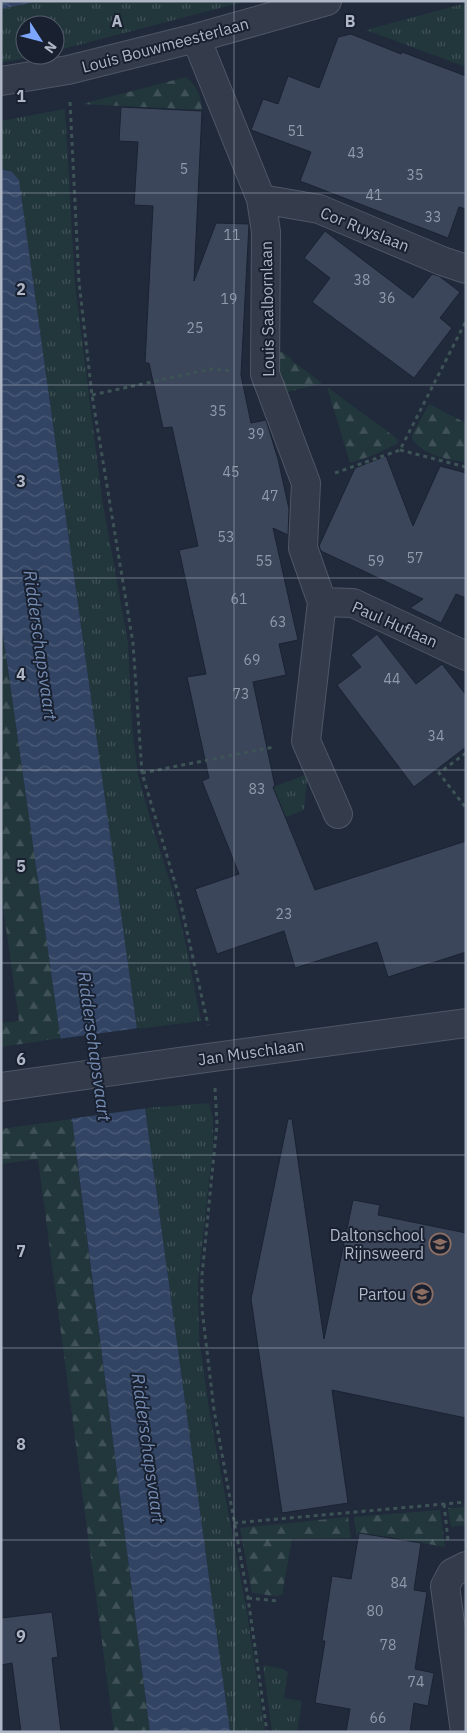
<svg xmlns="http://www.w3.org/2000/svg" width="467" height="1733" font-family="'IBM Plex Sans',sans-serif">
<defs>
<pattern id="grass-tufts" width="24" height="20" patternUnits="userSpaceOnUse" patternTransform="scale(1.25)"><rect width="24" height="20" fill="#22373c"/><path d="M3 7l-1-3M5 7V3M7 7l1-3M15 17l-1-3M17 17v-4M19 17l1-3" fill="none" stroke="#405257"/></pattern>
<pattern id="forest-firs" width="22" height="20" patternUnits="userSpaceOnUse" patternTransform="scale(1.25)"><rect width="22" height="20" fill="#22373c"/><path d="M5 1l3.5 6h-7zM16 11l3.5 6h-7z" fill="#405257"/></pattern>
<pattern id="water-waves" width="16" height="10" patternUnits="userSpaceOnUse" patternTransform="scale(1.25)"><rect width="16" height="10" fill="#324464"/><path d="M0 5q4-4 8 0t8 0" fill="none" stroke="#4d5d79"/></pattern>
</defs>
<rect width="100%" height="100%" fill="#202a3b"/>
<path fill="url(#grass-tufts)" d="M40,1H247L55,51V25H25V55H39L1,63V9Z
M466,3V67L366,30Z
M65,109L75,284L102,499L128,643L132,728L138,775L149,815L174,895L186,945L201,1021L137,1029L19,180L4,169H1V121Z
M305,775L307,777L304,810L286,817L273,787Z
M209,1103L213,1119V1146L198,1281L199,1339L210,1415L246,1607L265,1732H230L145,1108Z
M263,1665L283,1669L288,1672L284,1698L302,1701L297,1732H272Z"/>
<path fill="url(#forest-firs)" d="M186,77C197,86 201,96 202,110L82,104Z
M277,351L282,352L292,359L291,360L322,383L284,393L274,354Z
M327,387L395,437L398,441L397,444L371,456L350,463Z
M429,404L466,423V462C447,460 424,455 412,439V435Z
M1,620L61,1038L1,1047V1023L19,1021L1,892Z
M72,1119L82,1201L150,1732H114L38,1159L1,1164V1129Z
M466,1507V1525L451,1527L448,1508Z
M440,1510L445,1547L389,1537L357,1538L354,1517Z
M348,1517L351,1538L292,1539L282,1595L276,1596L252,1593L240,1528Z"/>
<path fill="url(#water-waves)" d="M1,1H39L1,9Z
M1,169L12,172L19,180L137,1029L145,1108L230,1732H150L72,1119L1,620Z"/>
<path fill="#202a3b" d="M139,1028L148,1108L69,1119L58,1039Z"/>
<path fill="#3c465b" stroke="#1b2332" d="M351,34L401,54L402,52L466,76V209L459,207L448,238L300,181L311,152L251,130L263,99L278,104L288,76L319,88L338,37Z
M121,107L202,111L194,281L216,223L249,224L241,375L251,423L266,420L278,459L289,509L288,535L273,528L298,640L279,644L286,675L253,682L275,786L273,787L315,890L466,841V952L388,977L377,942L295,968L284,931L217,954L195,889L239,874L202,781L209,778L187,677L206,674L179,550L198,546L172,427L163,428L149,363H145L153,206L134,205L138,142L119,141Z
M325,231L413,298L432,274L439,276L460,292L440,318L452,328L414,378L312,302L330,278L304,258Z
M386,456L413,526L440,466L466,473V598L456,594L441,623L410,608L423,599L321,551L319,546L355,468Z
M377,634L416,684L442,664L466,695V747L414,787L337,685L361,667L351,655Z
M288,1119H292L324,1339L353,1200L380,1205L378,1215L466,1233V1418L332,1390L348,1503L282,1513L251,1299Z
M359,1533L421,1543L414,1590L427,1592L415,1669L434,1673L428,1706L414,1703L410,1732H346L350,1709L315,1703L325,1641H322L332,1576L351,1579Z
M52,1612L58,1657L52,1658L61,1732H21L12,1663L1,1665V1618Z"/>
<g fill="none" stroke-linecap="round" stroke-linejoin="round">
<g stroke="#4f5766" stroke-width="30">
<path id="minor" d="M196,38L261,199L266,232L265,374L306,483L303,548L322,602L306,741L338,814
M1,81L68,70L196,38L327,1
M261,199L319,209L442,261L466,269
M322,602L353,603L466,656
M1,1087L214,1057L466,1023
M465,1732L445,1586L452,1573L466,1566"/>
</g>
<path stroke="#3d5356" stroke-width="3" stroke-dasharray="4 4" stroke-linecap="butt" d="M70,102L79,282L92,395L133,643L142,773L179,896L208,1025
M92,395L211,369L233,371
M400,450L466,467
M335,473L400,450L466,321
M466,753L439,773L466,808
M142,773L274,747
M215,1088L217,1124L202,1275V1309L214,1410L248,1598L267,1732
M444,1504L448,1540
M234,1523L466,1502
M248,1598L278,1601"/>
<use href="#minor" stroke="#343c4b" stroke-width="28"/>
</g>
<path fill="none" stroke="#afb7c7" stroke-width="1" stroke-opacity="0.55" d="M234,1V1732M1,193H466M1,385H466M1,578H466M1,770H466M1,963H466M1,1155H466M1,1348H466M1,1540H466"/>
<defs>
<g id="school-ring" transform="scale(1.125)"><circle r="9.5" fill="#192130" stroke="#8d6e63" stroke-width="1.5"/><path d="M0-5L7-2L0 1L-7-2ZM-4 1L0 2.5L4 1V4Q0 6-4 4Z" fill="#8d6e63"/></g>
</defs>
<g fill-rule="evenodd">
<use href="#school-ring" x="440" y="1244"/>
<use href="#school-ring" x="422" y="1294"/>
</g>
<g text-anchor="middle" stroke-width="4" stroke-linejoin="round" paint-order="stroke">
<g font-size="14" fill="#929bac">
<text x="296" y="136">51</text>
<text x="356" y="158">43</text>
<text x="184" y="174">5</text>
<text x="415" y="180">35</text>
<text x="374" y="200">41</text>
<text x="433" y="222">33</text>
<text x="232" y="240">11</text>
<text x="362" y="285">38</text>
<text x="387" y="303">36</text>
<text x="229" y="304">19</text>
<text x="195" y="333">25</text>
<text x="218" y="416">35</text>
<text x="256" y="439">39</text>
<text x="231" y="477">45</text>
<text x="270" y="501">47</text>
<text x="226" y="542">53</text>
<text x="415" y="563">57</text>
<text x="264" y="566">55</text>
<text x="376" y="566">59</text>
<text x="239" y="604">61</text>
<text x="278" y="627">63</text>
<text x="252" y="665">69</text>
<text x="392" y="684">44</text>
<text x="241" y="699">73</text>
<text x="436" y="741">34</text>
<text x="257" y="794">83</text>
<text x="284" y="919">23</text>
<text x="399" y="1588">84</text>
<text x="375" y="1616">80</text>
<text x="388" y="1650">78</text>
<text x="416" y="1687">74</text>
<text x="378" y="1723">66</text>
</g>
<g font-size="16" fill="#afb7c7" stroke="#192130">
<text transform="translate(165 45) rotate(-15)" y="6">Louis Bouwmeesterlaan</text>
<text transform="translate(365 229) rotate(22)" y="6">Cor Ruyslaan</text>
<text transform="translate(267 309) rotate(-91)" y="6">Louis Saalbornlaan</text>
<text transform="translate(395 624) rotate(24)" y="6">Paul Huflaan</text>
<text transform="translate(251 1052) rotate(-8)" y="6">Jan Muschlaan</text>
</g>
<g font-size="16" fill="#afb7c7" stroke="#192130" text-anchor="end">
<text x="424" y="1241">Daltonschool<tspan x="424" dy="18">Rijnsweerd</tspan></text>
<text x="406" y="1300">Partou</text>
</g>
<g font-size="18" font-style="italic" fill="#748bb2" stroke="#192130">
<text transform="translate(40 645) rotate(82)" y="6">Ridderschapsvaart</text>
<text transform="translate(94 1046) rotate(82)" y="6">Ridderschapsvaart</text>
<text transform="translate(148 1448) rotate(82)" y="6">Ridderschapsvaart</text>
</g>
</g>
<g font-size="16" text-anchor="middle" font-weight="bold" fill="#afb7c7" stroke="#192130" stroke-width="4" stroke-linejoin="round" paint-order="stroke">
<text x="117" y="27">A</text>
<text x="350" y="27">B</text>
<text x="21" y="102">1</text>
<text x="21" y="295">2</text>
<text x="21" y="487">3</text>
<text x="21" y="680">4</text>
<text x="21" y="872">5</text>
<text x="21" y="1065">6</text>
<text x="21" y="1257">7</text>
<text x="21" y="1450">8</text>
<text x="21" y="1642">9</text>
</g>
<rect width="467" height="1733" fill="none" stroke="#afb7c7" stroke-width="5"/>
<g transform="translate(40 40) rotate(126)"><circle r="24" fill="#192130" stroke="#555d6c"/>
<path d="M0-4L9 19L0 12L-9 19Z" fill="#7da6fe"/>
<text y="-8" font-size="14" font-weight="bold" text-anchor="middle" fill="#afb7c7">N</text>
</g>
</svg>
